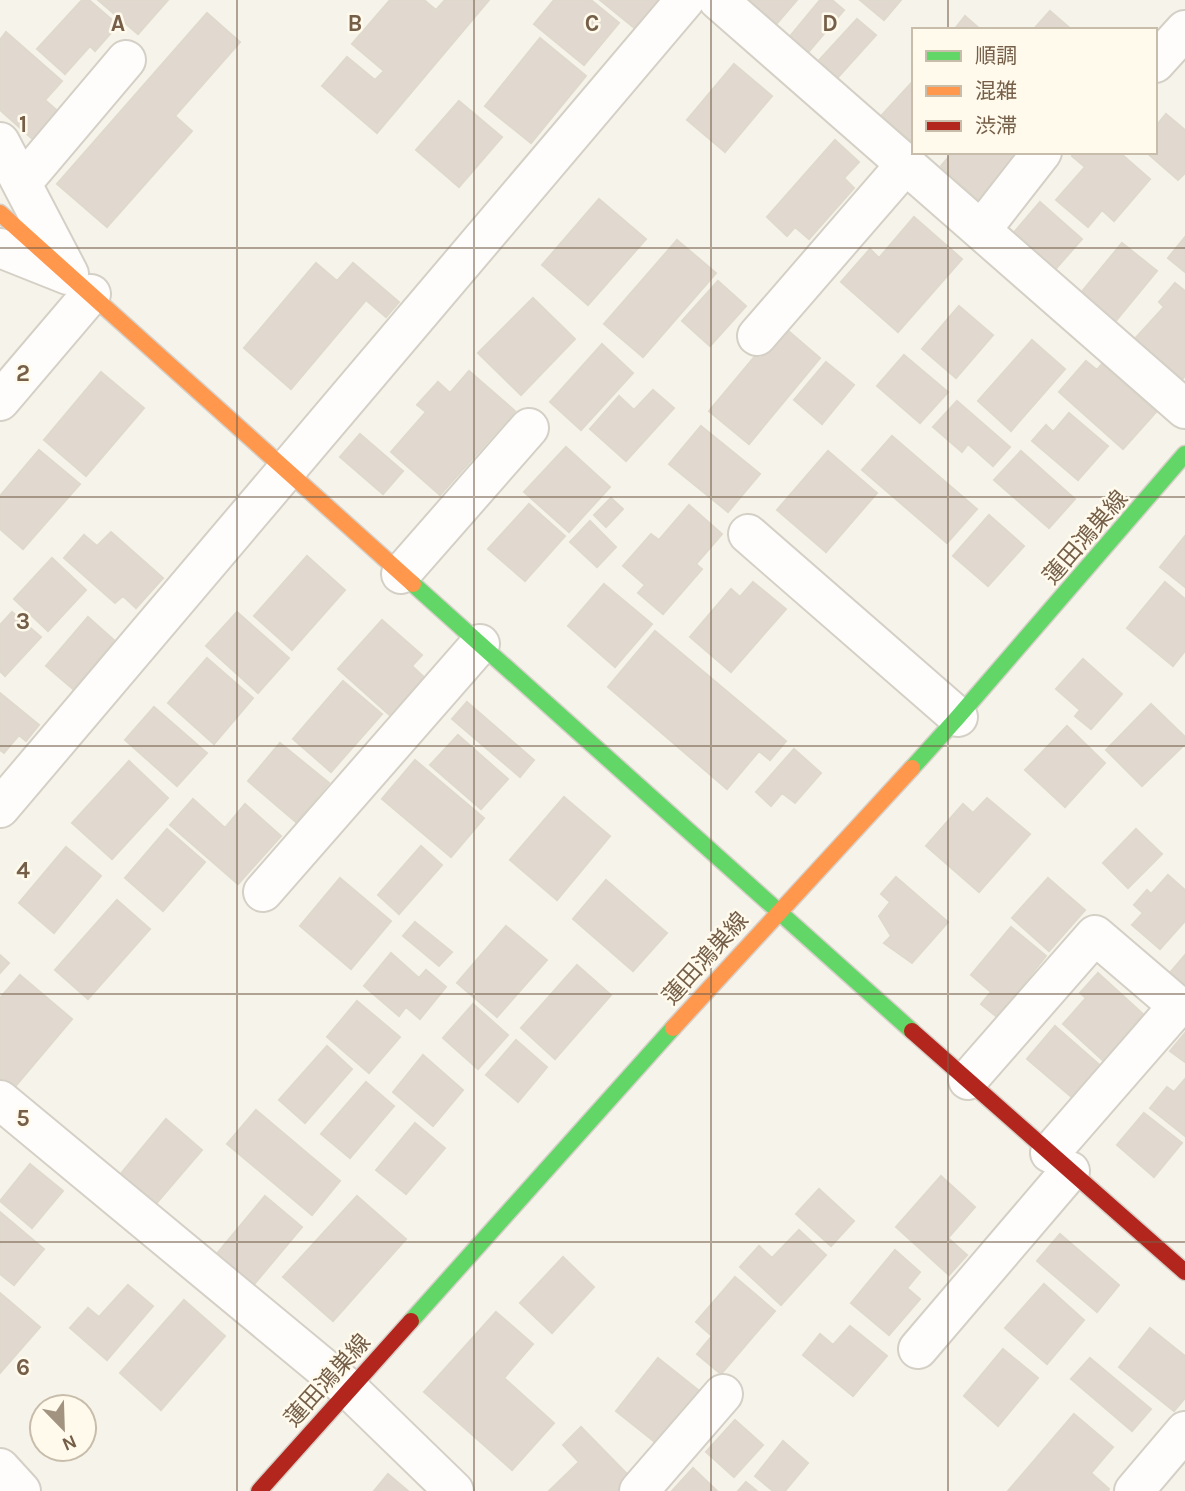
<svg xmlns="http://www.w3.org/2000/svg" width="1185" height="1491" font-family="Karla,'Noto Sans JP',sans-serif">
<rect width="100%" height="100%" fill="#f6f3ea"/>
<path fill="#e1d9cf" stroke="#dfd8cc" stroke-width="2" d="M82,0H89L118,25L95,51L90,46L65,74L37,49Z
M98,0H168L138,34Z
M390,0H424L436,10L445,0H489L377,133L322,86L347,57L375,80L384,71L352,44Z
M554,0H591L619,23L584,65L534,24Z
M600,0H662L637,30Z
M739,0H797L772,29Z
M820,0H832L844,10L805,56L787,40Z
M860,0H901L884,20Z
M1050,11L1072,30H1033Z
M207,13L240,42L175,116L192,131L107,227L57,184Z
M965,16L981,30H954Z
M857,19L876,35L831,85L812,68Z
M6,32L62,81L45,100L61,114L36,142L0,110V40Z
M540,38L586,76L531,143L485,106Z
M734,64L772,96L725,152L687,120Z
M914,80V144L882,115Z
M459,101L502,137L459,187L416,150Z
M1166,114L1185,130V173L1178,180L1146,152H1155V127Z
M835,140L859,162L844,178L854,188L809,239L795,227L787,236L767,217Z
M953,152H1008L1014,158L978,200L941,166Z
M1075,152H1119L1150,179L1114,221L1102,210L1088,227L1056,200L1085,167L1072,156Z
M599,199L646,239L588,305L542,265Z
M1040,202L1082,239L1052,273L1010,237Z
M914,217L962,259L898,332L841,282L870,249L879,258Z
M1185,237V272L1168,258Z
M677,240L716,273L643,357L604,324Z
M1122,243L1157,271L1114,323L1079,295Z
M316,263L337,281L353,263L399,302L386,317L366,300L291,389L244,348Z
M718,281L746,306L710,346L682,321Z
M1175,283L1185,291V376L1179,383L1132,342L1164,307L1159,302Z
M533,298L575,339L521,395L478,353Z
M959,306L993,335L956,378L922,349Z
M786,329L820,358L749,444L709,411L756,355L760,359Z
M1032,340L1065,369L1011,431L978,401Z
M602,344L633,373L581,430L550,402Z
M904,355L948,392L920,423L877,386Z
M1086,361L1097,370L1102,364L1156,412L1123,449L1059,392Z
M826,362L854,385L822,424L794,400Z
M469,371L515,411L440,495L391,452L426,412L417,405L438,382L450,393Z
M101,372L144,408L86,476L44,440Z
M653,390L674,408L626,461L590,429L619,396L634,410Z
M957,401L1010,447L993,466L968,444L962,452L933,427Z
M1069,413L1108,446L1078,480L1032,441L1046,425L1053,432Z
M701,426L760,474L728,512L669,464Z
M360,434L403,471L383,494L340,457Z
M892,436L977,509L947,543L862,470Z
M566,447L610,487L569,532L524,492Z
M39,450L80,484L23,549L0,529V496Z
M828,451L877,493L826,552L777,510Z
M1021,451L1075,499L1049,528L994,480Z
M611,498L623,509L606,527L594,515Z
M529,504L565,536L525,581L488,549Z
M689,505L722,534L696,564L702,569L663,614L638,593L645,585L623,566L651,534L659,540Z
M989,515L1024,546L988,586L953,556Z
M590,521L616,547L597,567L570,542Z
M111,532L163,578L136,608L123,596L115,603L64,558L84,535L97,546Z
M1185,536V587L1160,567Z
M307,556L345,590L292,650L254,616Z
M52,558L86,590L48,631L14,599Z
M753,582L786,609L731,672L690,637L731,589L740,597Z
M1165,582L1185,599V651L1173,666L1127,628Z
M604,584L652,624L615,667L568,626Z
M12,612L41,637L5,676L0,671V625Z
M237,612L289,658L258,693L206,646Z
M88,617L115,641L73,689L46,666Z
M382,620L422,655L412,666L427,680L393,718L338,669Z
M655,631L786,741L770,760L759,751L727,789L608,687Z
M207,658L253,698L214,744L168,703Z
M1083,659L1122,694L1091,729L1075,716L1080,710L1056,689Z
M343,681L382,714L331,772L293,739Z
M0,693L39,725L26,741L19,735L4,753L0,750Z
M467,702L534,760L520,777L452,719Z
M1151,704L1185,737V744L1142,786L1106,750Z
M154,707L207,753L177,786L125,740Z
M1067,726L1105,763L1065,807L1025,770Z
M458,735L508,779L481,809L430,765Z
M280,743L329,783L296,822L248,781Z
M794,749L821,773L795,803L782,793L771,806L756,792Z
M415,760L484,818L451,857L382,799Z
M129,761L168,798L112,859L72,823Z
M564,797L610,836L557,900L510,860Z
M987,798L1030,834L979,892L926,846L963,804L973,813Z
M193,799L225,828L245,804L281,836L238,884L170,825Z
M167,829L205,862L163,911L125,878Z
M1136,829L1162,854L1128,888L1103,863Z
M421,846L442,865L399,914L378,895Z
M66,847L101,876L54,933L19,903Z
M1168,875L1185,890V921L1160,949L1132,925L1143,913L1134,905L1147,890L1151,894Z
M896,877L948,922L912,963L884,943L891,936L879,916L890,902L881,894Z
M340,878L391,921L351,969L300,926Z
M1048,878L1085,910L1049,951L1012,918Z
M606,880L667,933L633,971L573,919Z
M117,900L150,929L88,999L55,970Z
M415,922L452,952L439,966L403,936Z
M506,926L547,960L497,1017L457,983Z
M1011,927L1046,956L997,1017L981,1004L991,992L971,975Z
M391,953L419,978L426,970L446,987L420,1019L406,1007L399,1016L364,986Z
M0,955L9,963L0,973Z
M1185,955V988L1169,974Z
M577,965L611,995L555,1059L521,1028Z
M1098,973L1143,1014L1123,1036L1129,1041L1107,1064L1063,1024L1086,998L1080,993Z
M20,975L72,1019L13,1089L0,1078V998Z
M357,1001L400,1037L369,1073L327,1037Z
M473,1004L508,1035L478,1069L443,1038Z
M1055,1026L1102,1067L1074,1099L1027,1059Z
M1185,1033V1062L1170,1051Z
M516,1040L547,1067L518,1102L486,1075Z
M327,1046L352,1069L305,1123L279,1100Z
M423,1055L463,1090L433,1126L393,1092Z
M1185,1079V1136L1150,1108L1167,1087L1174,1092Z
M366,1082L394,1106L350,1158L321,1134Z
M256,1110L340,1181L312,1215L227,1144Z
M1144,1113L1182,1143L1154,1177L1117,1145Z
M166,1119L202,1150L154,1206L119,1176Z
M415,1123L445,1148L406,1194L376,1170Z
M30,1164L63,1191L32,1228L0,1201Z
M941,1176L975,1207L948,1238L967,1255L949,1275L896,1227Z
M819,1189L854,1221L831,1246L796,1214Z
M265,1196L302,1227L251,1288L214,1257Z
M357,1196L406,1239L333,1321L283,1277Z
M0,1212L44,1249L14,1285L0,1274Z
M799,1230L826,1255L781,1305L740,1267L759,1246L772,1258Z
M1060,1234L1119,1285L1097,1312L1037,1261Z
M895,1250L920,1272L907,1288L920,1299L889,1335L851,1303Z
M563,1257L594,1287L552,1333L520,1303Z
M735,1277L775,1311L721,1374L697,1354L712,1336L696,1322Z
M1044,1284L1084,1320L1047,1364L1005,1328Z
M128,1285L153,1306L107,1360L70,1328L88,1308L99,1317Z
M0,1293L40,1327L0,1373Z
M184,1300L225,1336L161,1410L120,1373Z
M496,1312L533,1344L504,1378L554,1423L512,1470L424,1392Z
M850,1326L887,1356L853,1396L803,1355L820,1334L833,1345Z
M1150,1328L1185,1356V1398L1174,1411L1119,1367Z
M1003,1349L1038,1378L998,1426L964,1396Z
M658,1358L703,1394L660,1446L616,1411Z
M1090,1358L1151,1409L1132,1431L1071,1379Z
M1074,1414L1113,1447L1091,1473L1109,1489L1108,1491H1008Z
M735,1420L763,1445L734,1477L706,1452Z
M581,1427L631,1478L618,1491H549L579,1462L563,1445Z
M783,1441L808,1463L785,1491H773L755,1476Z
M693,1468L717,1491H672Z
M388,1474L408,1491H374Z
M746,1482L757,1491H738Z"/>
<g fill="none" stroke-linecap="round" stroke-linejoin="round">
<g stroke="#d5d0c6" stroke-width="42">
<path id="street" d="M718,0L1185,409
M1155,63L1185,30
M0,142L69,274
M22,183L126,60
M982,229L1042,152
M0,248L68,275
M757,336L906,164
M0,401L91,294
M748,534L958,717
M401,574L529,428
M0,808L685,0
M263,892L480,644
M968,1080L1095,935L1178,1006L1050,1153
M0,1100L350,1390L454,1491
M918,1349L1070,1171
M0,1468L21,1491
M639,1491L723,1394
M1134,1491L1185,1431"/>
</g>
<g stroke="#d6d0c8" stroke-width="19">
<path id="fast" d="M413,584L912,1031
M912,768L958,717L1185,454
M411,1321L673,1028"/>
</g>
<g stroke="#d6d0c8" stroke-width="19">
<path id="slow" d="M0,213L413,584
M673,1028L912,768"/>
</g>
<g stroke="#d6d0c8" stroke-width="19">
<path id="jam" d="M912,1031L1185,1272
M259,1491L411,1321"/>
</g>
<use href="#street" stroke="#fefdfc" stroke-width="38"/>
<use href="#fast" stroke="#63d668" stroke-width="16"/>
<use href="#slow" stroke="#ff974d" stroke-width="16"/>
<use href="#jam" stroke="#b3261e" stroke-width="16"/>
</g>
<path fill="none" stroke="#755f49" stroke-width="2" stroke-opacity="0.55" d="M237,0V1491M474,0V1491M711,0V1491M948,0V30M948,152V1491M0,248H1185M0,497H1185M0,746H1185M0,994H1185M0,1242H1185"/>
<g text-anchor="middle" stroke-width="5" stroke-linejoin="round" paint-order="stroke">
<g font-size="23" fill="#755f49" stroke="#fffaeb">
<text transform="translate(1085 537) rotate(-49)" y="8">蓮田鴻巣線</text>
<text transform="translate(705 958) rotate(-48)" y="8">蓮田鴻巣線</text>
<text transform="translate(327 1380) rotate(-48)" y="8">蓮田鴻巣線</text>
</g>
</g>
<g font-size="23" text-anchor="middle" font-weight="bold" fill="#755f49" stroke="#fffaeb" stroke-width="5" stroke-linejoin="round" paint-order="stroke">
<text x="118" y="31">A</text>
<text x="355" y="31">B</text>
<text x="592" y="31">C</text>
<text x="830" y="31">D</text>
<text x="23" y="132">1</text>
<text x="23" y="381">2</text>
<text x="23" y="629">3</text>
<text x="23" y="878">4</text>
<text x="23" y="1126">5</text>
<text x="23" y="1375">6</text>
</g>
<rect x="912" y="28" width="245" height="126" fill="#fffaeb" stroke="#c8bcaa" stroke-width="2"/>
<rect x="926" y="51" width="35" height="10" fill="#63d668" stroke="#c8bcaa" stroke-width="2"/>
<text x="975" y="63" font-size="21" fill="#755f49">順調</text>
<rect x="926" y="86" width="35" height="10" fill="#ff974d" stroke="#c8bcaa" stroke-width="2"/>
<text x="975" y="98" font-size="21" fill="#755f49">混雑</text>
<rect x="926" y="121" width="35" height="10" fill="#b3261e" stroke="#c8bcaa" stroke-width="2"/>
<text x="975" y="133" font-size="21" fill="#755f49">渋滞</text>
<g transform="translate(63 1428) rotate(157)"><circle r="33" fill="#fffaeb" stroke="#c8bcaa" stroke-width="2"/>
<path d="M0-5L12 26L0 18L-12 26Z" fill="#a29381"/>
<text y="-10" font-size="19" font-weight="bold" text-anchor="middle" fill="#755f49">N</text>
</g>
</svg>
